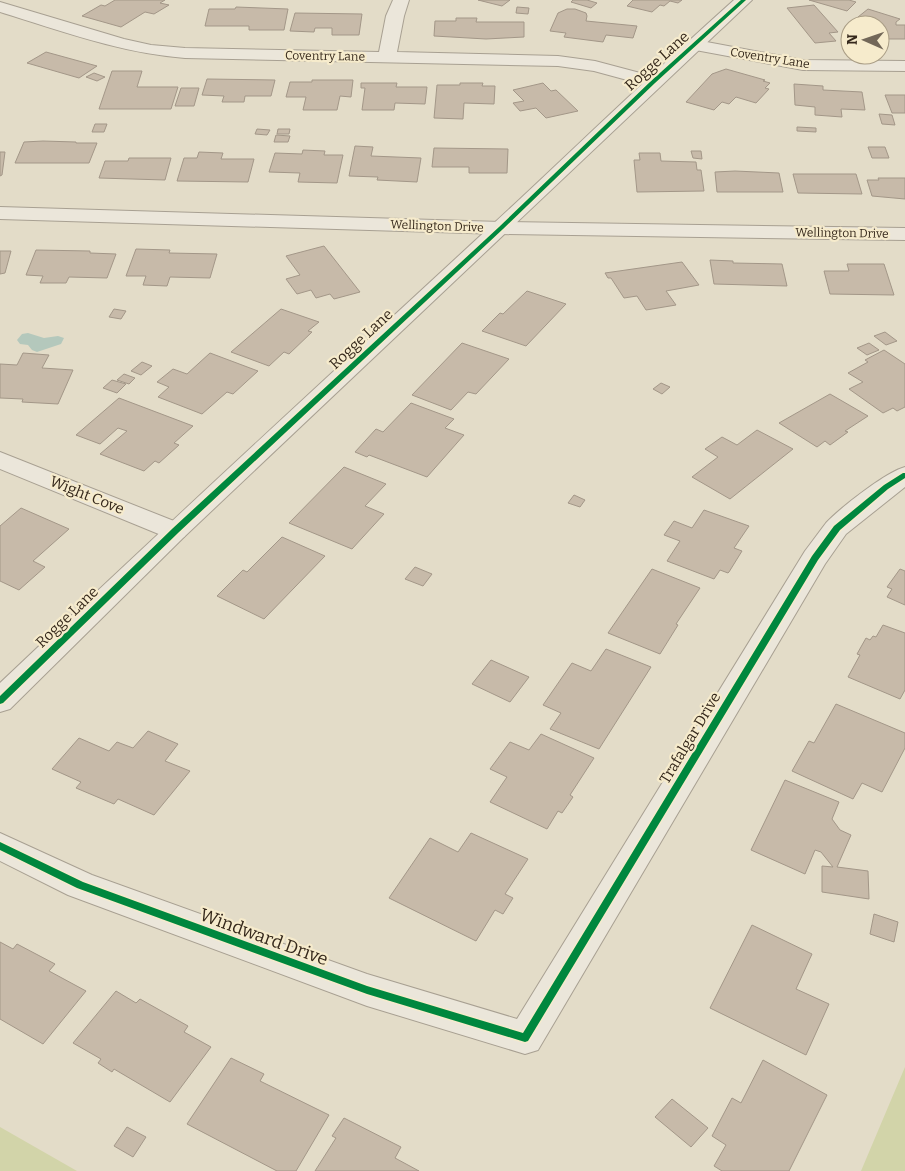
<svg xmlns="http://www.w3.org/2000/svg" width="905" height="1171" font-family="Bitter,serif">
<rect width="100%" height="100%" fill="#e3dcc8"/>
<path fill="#d2d4a9" d="M905,1067V1171H861Z
M0,1127L77,1171H0Z"/>
<path fill="#b4c8bc" d="M28,333L44,338L58,336L64,338L61,344L37,352L32,350L28,345L20,344L17,340L22,334Z"/>
<path fill="#c7baa9" stroke="#a39788" d="M115,0H165L160,3L169,5L154,14L145,12L121,27L82,16L101,5L105,6Z
M478,0H510L502,6Z
M573,0H587L597,3L591,8L571,2Z
M633,0H682L678,3L670,1L664,6L660,5L652,12L627,6Z
M809,0H849L856,2L847,11Z
M814,5L838,32L829,33L836,41L815,43L787,8Z
M236,7L288,9L284,30H249V26H205L209,9H235Z
M517,7L529,8L528,14L516,13Z
M567,9H575L586,13L587,16L586,21L637,26L633,38L606,35L603,42L564,37L566,33L550,31L558,13Z
M868,9L900,19L896,22V25H905V39H880V25H865V23H876L858,17Z
M295,13L362,14L359,35H332V28H315L314,32L290,31Z
M456,18H477L476,22H524V37L486,39L434,36L435,21H456Z
M46,52L97,66L79,78L27,63Z
M726,69L765,80L763,81L770,83L765,88L769,89L756,103L736,97L729,104L722,102L714,110L686,102L712,74Z
M112,71H142L137,87H178L171,109H99Z
M94,73L105,77L97,81L86,77Z
M207,79H208L275,80L271,96H245L244,102H222L224,96L202,95Z
M312,80H353L351,97L340,96L337,110H303L306,97H286L290,82H312Z
M361,83H397L396,87H427L425,104L395,103L394,110H362L365,88H361Z
M460,83H483L482,86H495L494,104L464,103L463,119L434,118L437,85H460Z
M543,83L551,91L556,90L578,111L546,118L536,108L520,111L513,103L524,101L513,90Z
M794,84L823,86V90L862,92L865,110L841,109L842,117L815,115V107L795,105Z
M181,88H199L194,106H175Z
M885,95H905V113H892Z
M879,114L892,115L895,125L882,124Z
M95,124H107L104,132H92Z
M797,127L816,128V132L797,131Z
M257,129L270,130L267,135L255,134Z
M278,129H290L289,134H277Z
M276,135L290,136L288,142H274Z
M43,141L76,142V143H97L89,163H15L24,142Z
M355,146L373,147L371,156L421,158L417,182L377,180L378,177L349,176Z
M868,147H885L889,158H872Z
M434,148L508,149L507,173H469V167H432Z
M303,150L325,151L324,155H343L337,183L298,182L300,173L269,172L275,153L302,154Z
M691,151H701L702,159L693,158Z
M0,152H5L2,175L0,176Z
M199,152L223,153L221,159H254L248,182L177,181L184,158H197Z
M639,153H660L661,161L696,162L697,170H701L704,191L637,192L634,160H640Z
M129,158H171L165,180L99,178L105,161H128Z
M735,171L779,173L783,192H717L715,172Z
M793,174H856L862,194L798,193Z
M878,178H905V199L872,196L867,180H879Z
M324,246L360,292L334,299L330,294L316,298L311,290L297,294L286,279L300,275L286,256Z
M136,249L170,250L169,253L217,254L210,278L170,277L167,286L143,285L146,276H126Z
M36,250L90,251V253L116,254L107,278L69,277L66,283H40L43,276L26,275Z
M0,251H11L5,273L0,274Z
M710,260L733,261V263L782,264L787,286L714,284Z
M682,262L699,285L666,291L676,305L646,310L637,296L624,298L611,278H608L605,273Z
M847,264H884L894,295L830,294L824,271H849Z
M527,291L566,304L526,346L482,331L500,313L503,314Z
M114,309L126,311L121,319L109,317Z
M281,309L319,322L308,331L312,332L289,354L284,352L269,366L231,352Z
M885,332L897,341L886,345L874,336Z
M462,343L509,359L476,394L468,392L451,410L412,395Z
M869,343L879,350L867,355L857,348Z
M884,350L905,364V407L897,411L893,408L883,413L849,389L863,382L848,373L868,362L865,360Z
M23,353L49,355L42,368L73,370L58,404L22,402L23,399L0,398V364L17,365Z
M210,353L258,371L233,394L227,392L202,414L158,397L169,387L157,382L173,369L187,374Z
M142,362L152,366L141,375L131,371Z
M124,374L135,378L129,384L117,380Z
M112,380L126,384L117,393L103,388Z
M661,383L670,387L662,394L653,389Z
M830,394L868,416L845,431L848,432L830,445L825,441L817,447L779,423Z
M119,398L193,426L174,443L179,445L159,463L155,461L144,471L100,454L127,431L118,428L100,444L76,435Z
M411,403L454,419L445,428L464,435L427,477L369,455L367,457L355,452L376,429L383,432Z
M757,430L793,449L730,499L692,477L718,457L705,449L722,437L737,445Z
M344,467L386,484L365,506L384,514L352,549L289,523Z
M574,495L585,500L580,507L568,503Z
M21,508L69,529L33,561L45,567L19,590L0,581V526Z
M704,510L749,526L734,548L742,551L729,572L728,573L720,570L714,579L667,561L680,541L664,535L674,521L692,528Z
M282,537L325,556L264,619L217,596L243,570L247,572Z
M415,567L432,574L423,586L405,579Z
M652,569L700,588L676,624L678,625L660,654L608,633Z
M900,569L905,571V605L887,597L892,589L887,587Z
M883,625L905,633V690L900,699L848,677L860,655L857,654L866,638L870,640L873,636L876,637Z
M606,649L651,667L599,749L550,729L561,713L543,705L572,663L591,671Z
M491,660L529,677L510,702L472,684Z
M836,704L905,733V748L882,792L862,783L853,799L792,771L809,741L814,743Z
M148,731L178,744L165,761L190,771L154,815L118,799L114,804L76,788L81,782L52,769L79,738L109,751L117,742L133,748Z
M541,734L594,758L570,795L573,797L562,813L558,811L547,829L490,802L507,777L490,769L510,742L529,750Z
M785,780L839,802L832,819L840,830L851,835L837,867L868,871L869,899L822,892V866L833,867L821,852L815,850L805,874L751,850Z
M471,833L528,859L505,894L513,898L503,914L495,910L476,941L389,898L430,838L458,852Z
M874,914L898,922L894,942L870,934Z
M752,925L812,954L796,989L829,1004L806,1055L710,1008Z
M0,942L13,949L17,944L55,964L49,971L86,991L43,1044L0,1019Z
M116,991L136,1003L140,999L188,1026L184,1032L211,1047L170,1102L114,1069L112,1072L98,1063L101,1059L73,1043Z
M231,1058L264,1074L260,1081L329,1115L296,1171H277L187,1124Z
M763,1060L827,1095L789,1171H722L714,1166L726,1145L712,1136L732,1098L741,1103Z
M672,1099L708,1128L691,1147L655,1117Z
M344,1118L401,1147L395,1158L419,1171H315L336,1138L332,1136Z
M127,1127L146,1137L133,1157L114,1146Z"/>
<g fill="none" stroke-linecap="round" stroke-linejoin="round">
<g stroke="#a8a092" stroke-width="2">
<path id="minor" d="M393,0H409L404,16L397,52L558,56L595,61L659,78L662,82L659,86L653,87L594,71L558,66L185,58C121,53 61,31 0,12V2L124,39L151,45L185,48L379,52L386,16Z
M696,40L803,60L905,61V71L803,70L690,49L687,45L690,41Z
M0,207L501,222L905,228V240L501,234L0,219Z
M0,452L184,525L188,531L184,537L175,540L166,537L0,469Z
M905,467V487L846,534L825,564L538,1050L525,1054L367,1006L68,895L0,861V833L92,875L367,974L517,1019L805,551C812,542 819,532 826,523C840,508 886,472 905,467Z"/>
</g>
<g stroke="#a8a092" stroke-width="2">
<path id="tertiary" d="M734,0H752L184,537L10,709L0,712V683C162,529 326,378 491,226C572,151 651,74 734,0Z"/>
</g>
<use href="#minor" fill="#ebe6da" fill-rule="evenodd"/>
<use href="#tertiary" fill="#ebe6da" fill-rule="evenodd"/>
<g stroke="#f6ebcc" stroke-width="3">
<path id="cycleway" d="M741,0H746L655,83L503,229L178,533L3,703L0,704V696L172,529L499,227L651,81Z
M903,473H905V478L888,489L840,530L818,560L528,1041L525,1042L367,994L77,888L0,850V842L83,882L367,986L523,1033L812,556L834,526L884,485Z"/>
</g>
<use href="#cycleway" fill="#00873e" fill-rule="evenodd"/>
</g>
<g text-anchor="middle" stroke-width="4.5" stroke-linejoin="round" paint-order="stroke">
<g font-size="12" fill="#35281b" stroke="#f6ebcc">
<text transform="translate(325 56) rotate(1)" y="4">Coventry Lane</text>
<text transform="translate(770 58) rotate(9)" y="4">Coventry Lane</text>
<text transform="translate(437 226) rotate(2)" y="4">Wellington Drive</text>
<text transform="translate(842 233) rotate(1)" y="4">Wellington Drive</text>
</g>
<g font-size="15" fill="#35281b" stroke="#f6ebcc">
<text transform="translate(657 61) rotate(-42)" y="5">Rogge Lane</text>
<text transform="translate(361 339) rotate(-43)" y="5">Rogge Lane</text>
<text transform="translate(87 495) rotate(22)" y="5">Wight Cove</text>
<text transform="translate(67 617) rotate(-44)" y="5">Rogge Lane</text>
<text transform="translate(690 738) rotate(-59)" y="5">Trafalgar Drive</text>
</g>
<g font-size="18" fill="#35281b" stroke="#f6ebcc">
<text transform="translate(264 937) rotate(20)" y="6">Windward Drive</text>
</g>
</g>
<g transform="translate(865 40) rotate(272)"><circle r="24" fill="#f6ebcc" stroke="#a99d85"/>
<path d="M0-4L9 19L0 12L-9 19Z" fill="#726758"/>
<text y="-8" font-size="14" font-weight="bold" text-anchor="middle" fill="#35281b">N</text>
</g>
</svg>
